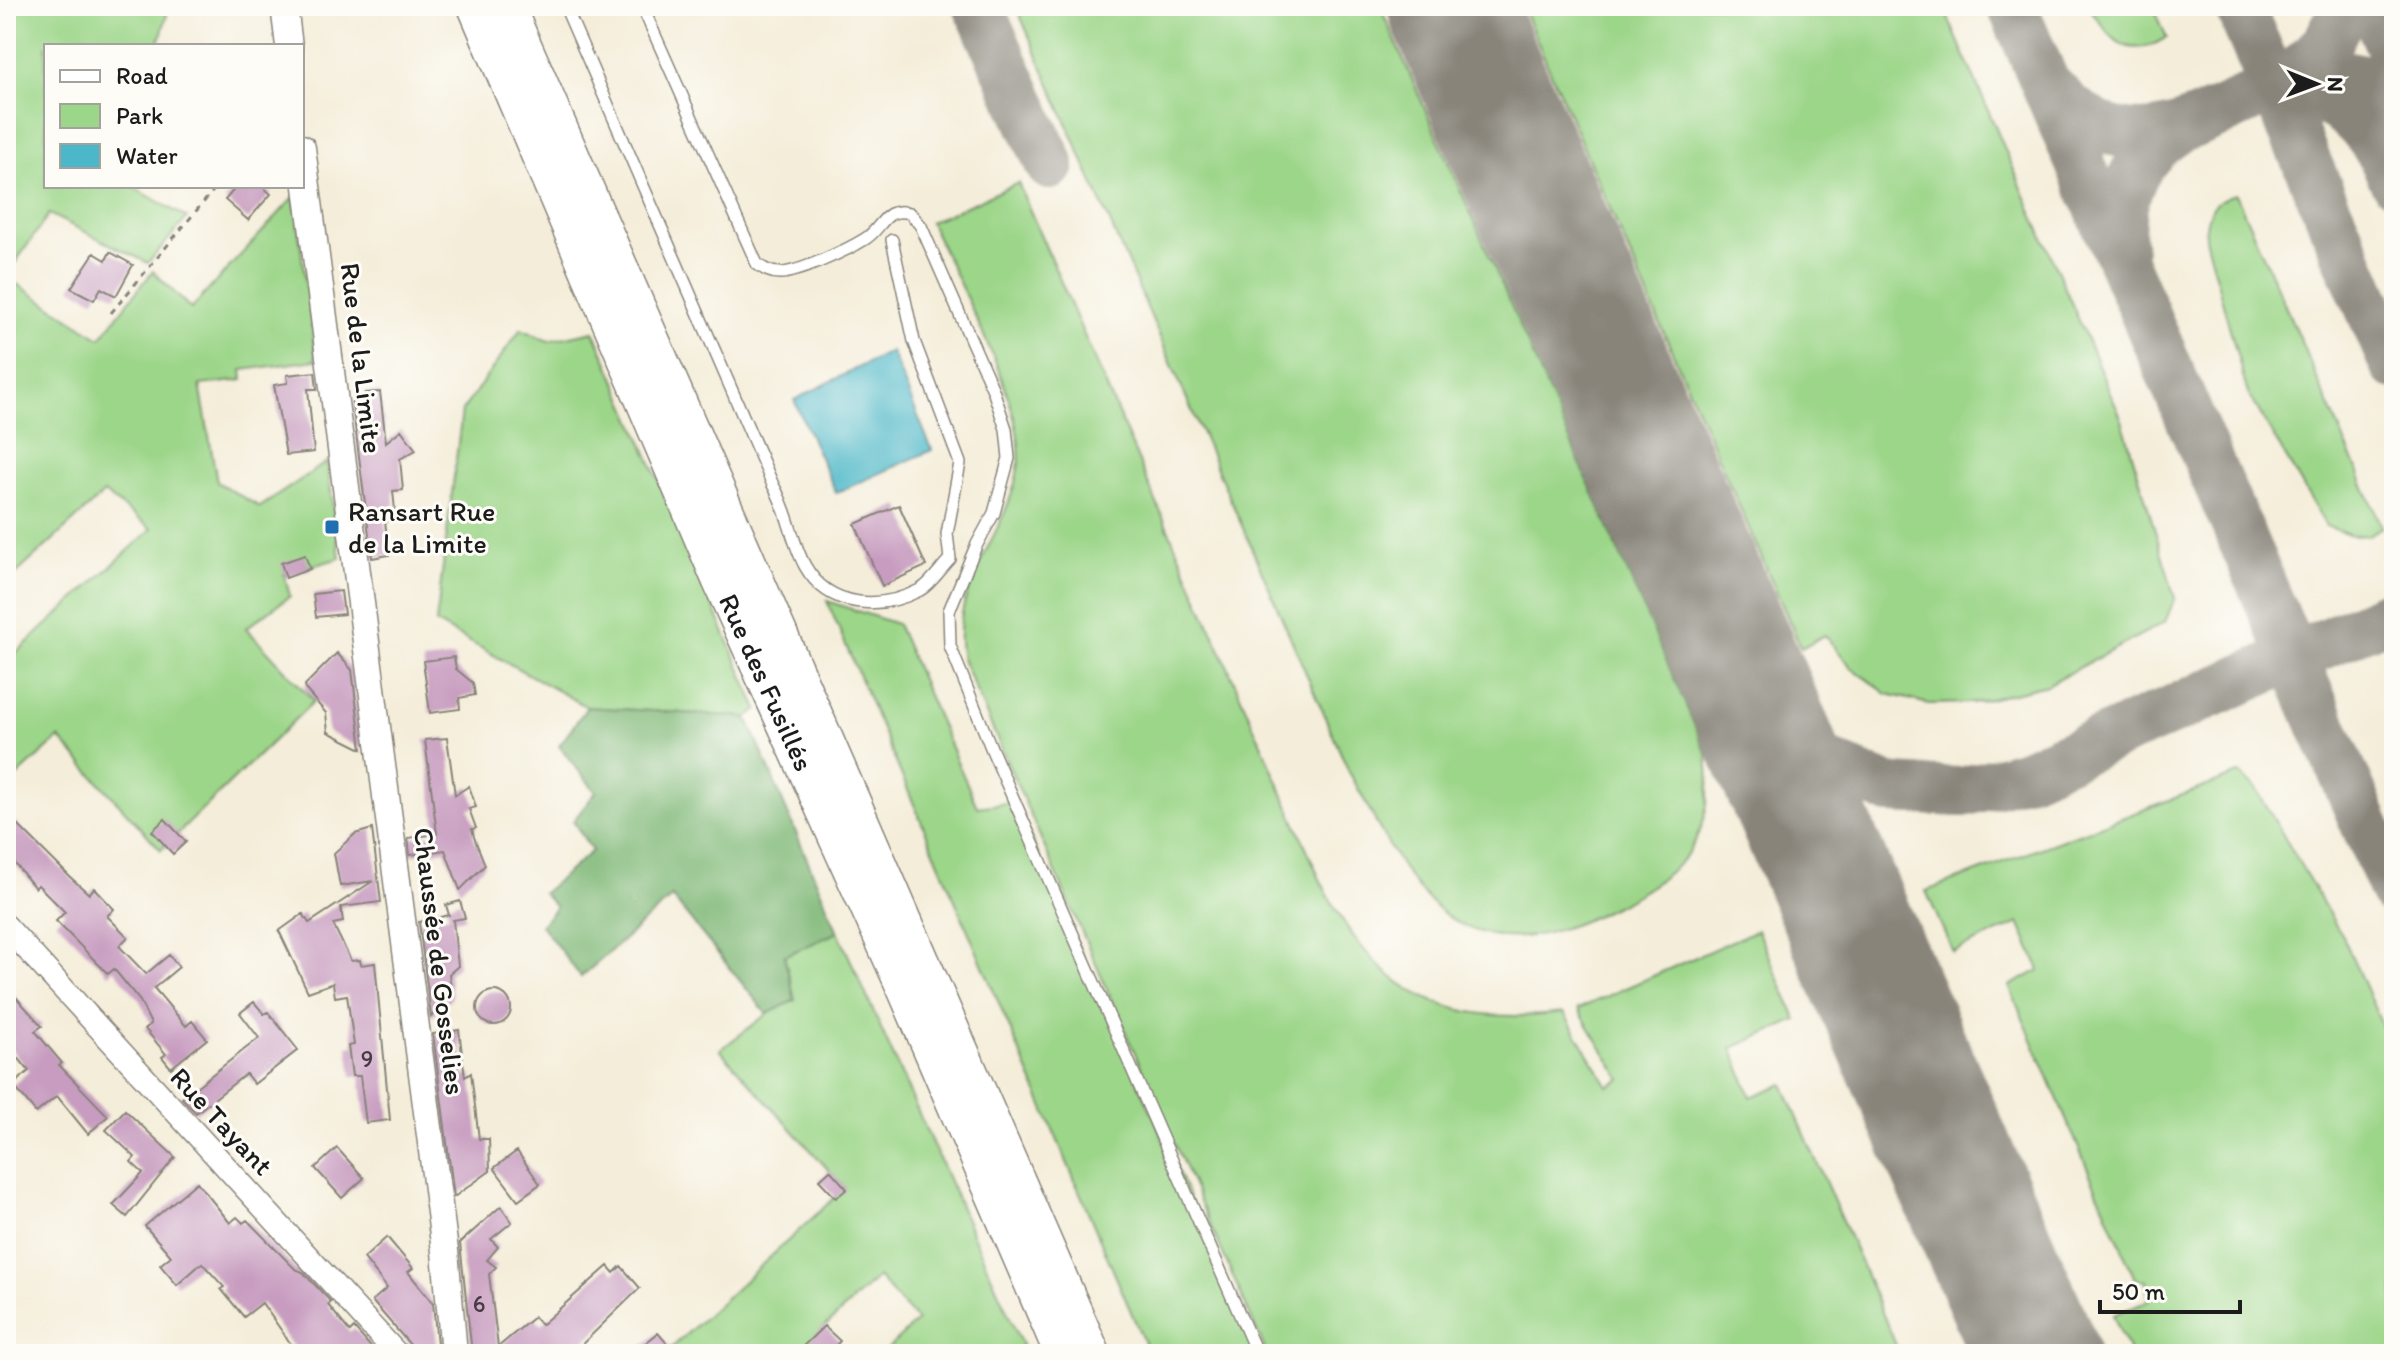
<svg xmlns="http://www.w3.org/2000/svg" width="2400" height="1360" font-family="Itim,sans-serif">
<rect width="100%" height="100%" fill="#fdfcf7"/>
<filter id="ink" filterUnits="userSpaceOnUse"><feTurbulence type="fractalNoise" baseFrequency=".0125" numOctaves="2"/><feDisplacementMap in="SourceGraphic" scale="16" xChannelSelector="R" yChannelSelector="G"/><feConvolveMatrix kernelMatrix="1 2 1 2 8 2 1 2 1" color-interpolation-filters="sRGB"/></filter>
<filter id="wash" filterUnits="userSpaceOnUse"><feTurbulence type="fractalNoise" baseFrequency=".006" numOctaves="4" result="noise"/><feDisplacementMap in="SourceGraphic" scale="32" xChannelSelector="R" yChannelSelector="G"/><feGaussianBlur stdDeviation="1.8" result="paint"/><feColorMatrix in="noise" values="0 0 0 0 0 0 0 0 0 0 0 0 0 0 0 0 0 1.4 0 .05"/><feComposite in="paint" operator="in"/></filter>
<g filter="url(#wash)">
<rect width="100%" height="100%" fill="#f4edd9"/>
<path fill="#9cd689" stroke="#5c7952" stroke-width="2" d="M6,6H161L167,15L158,46H46V186H131L187,218L148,263L49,214L6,276Z
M1016,6H1380L1707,754C1711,791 1709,822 1688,853C1663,889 1567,935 1523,937C1502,939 1476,933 1458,923C1404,891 1379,824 1349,772Z
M1522,6H1943L2122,420L2175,598L2165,622L2047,685L1973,703L1929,704L1887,694L1851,667L1825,635L1801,648Z
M2088,6H2153L2167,38C2123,62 2113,39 2088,6Z
M1018,183L1319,877C1372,989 1440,1028 1564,1013L1608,1086L1621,1079L1578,1009L1757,930L1797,1020L1732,1048L1751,1097L1783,1084L1900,1354H1267L962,659C947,584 1011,533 1019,462C1025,402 956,280 930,222Z
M2236,194L2377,515L2382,527L2368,535L2351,536L2326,526L2247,391L2205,238C2206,214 2211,200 2236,194Z
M294,197L316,360L242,370L243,380L200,385L217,482L260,507L327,462L340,558L284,574L290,596L246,628L314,701L161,850L59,738L6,786V662L152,529L104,493L6,583V277L100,338L153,271L191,309Z
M521,329L548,341L594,331L758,710L747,717L587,707L436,623L462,411Z
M827,601L897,624L977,807L1015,802L1258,1354H1149Z
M2239,774L2255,787L2345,941L2394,1053V1354H2130L2113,1315L2149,1301L2146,1280L2135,1279L2009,986L2040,970L2019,923L1953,952L1926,891Z
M838,932L1026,1354H882L917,1321L878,1277L796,1354H665L845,1188L720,1050L767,1014L795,1000L784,956Z"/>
<path fill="#7db775" stroke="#4c6a48" stroke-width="2" d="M587,707L747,717L838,932L784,956L795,1000L767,1014L672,897L581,977L541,925L556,907L543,893L592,851L573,821L596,792L559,746Z"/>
<path fill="#4bb7c8" stroke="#346a72" stroke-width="2" d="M891,351L932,450L836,493L794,400Z"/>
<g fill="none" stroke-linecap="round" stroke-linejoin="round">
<path stroke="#88847a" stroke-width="50" d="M978,6L1050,165
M2012,6L2394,891
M2239,6L2394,364
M2373,6L2394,54
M2288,82L2327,43L2346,6
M2049,87C2170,224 2269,15 2394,93
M2276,94C2336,87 2373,130 2394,180
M2122,252C2114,204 2134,156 2177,130
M1725,634L1762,704L1789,736L1818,760L1889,789L1963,792L2029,773L2394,613"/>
<path stroke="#88847a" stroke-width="126" d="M1451,6L2036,1354"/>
</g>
<g id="blocks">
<path fill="#c79cc0" d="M237,186H262L271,194L248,220L225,200Z
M110,252L133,265L116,296L101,288L94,300L71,288L94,253L106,260Z
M315,372L317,389H308L314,452L286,455L274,385L288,383L287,375Z
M380,392L386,442L401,430L416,450L400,459L403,490L393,491L396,520L385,521L389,555L372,558L352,402L366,401L365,393Z
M899,505L926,566L882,586L855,524Z
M305,555L310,569L286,578L281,563Z
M341,591L344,614L316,617L313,594Z
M337,653L352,670L362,749L328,732L326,713L306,690L305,685Z
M454,657L456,669L473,683L475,695L459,698L460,709L430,713L423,661Z
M447,738L455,795L469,786L476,807L469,809L476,828L472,829L474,837L485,865L460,890L445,850L410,855L408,838L437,834L425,740Z
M6,813L70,877L89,894L94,888L114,909L107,916L128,937L119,946L146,974L169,955L179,967L154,988L186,1026L192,1021L207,1039L171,1068L162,1057L166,1054L145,1029L151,1024L140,1001L114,969L108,974L56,921L65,912L38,885L35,888L6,853Z
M165,819L186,842L173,854L152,831Z
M372,829L381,902L341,907L343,922L333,924L351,961L360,960L361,965L375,963L390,1120L366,1123L360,1076H352L348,1046L354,1045L347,995L335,997L333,983L308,992L279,931L303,914L309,923L373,881L340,886L334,853L355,834Z
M460,901L465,918L453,920L458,966L449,974L452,997L431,1017L419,922L449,915L446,905Z
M6,986L42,1026L35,1031L62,1063L59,1065L108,1116L88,1134L57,1096L36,1113L13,1085L29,1071L6,1043L13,1038L6,1030Z
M477 1008a17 17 0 1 1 34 0a17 17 0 1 1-34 0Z
M254,1002L264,1014L268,1012L298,1050L254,1084L246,1074L196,1113L182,1098L259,1038L240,1013Z
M459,1030L465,1077L471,1073L479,1139H489L490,1171L454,1197L433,1034Z
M125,1110L175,1157L127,1217L113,1205L143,1173L131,1162L135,1157L106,1130Z
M337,1148L364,1178L342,1198L315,1168Z
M517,1151L540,1184L518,1200L494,1168Z
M830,1170L847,1189L836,1198L819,1180Z
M197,1182L230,1223L237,1217L243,1223L247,1220L295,1269L303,1272L331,1302L328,1305L350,1332L354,1328L377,1354H298L262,1303L244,1317L221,1289L224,1287L202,1263L177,1285L160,1265L171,1256L145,1226Z
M501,1206L512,1222L491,1239L498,1247L487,1260L496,1267L489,1274L498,1347L534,1317L541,1325L608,1266L614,1273L621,1266L640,1288L572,1354H472L460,1243Z
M387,1237L413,1268L408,1272L433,1303L438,1354H418L372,1301L387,1288L364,1258Z
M824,1326L840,1341L828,1354H795Z
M658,1333L671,1348L662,1354H632Z"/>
</g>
</g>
<g filter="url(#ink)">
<use href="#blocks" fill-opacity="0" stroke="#88847a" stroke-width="2"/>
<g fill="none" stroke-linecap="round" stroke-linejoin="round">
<g stroke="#88847a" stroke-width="14">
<path id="service" d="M565,6L773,485C789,512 791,541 805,566C829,609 881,610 920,590C931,584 941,568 950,559
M642,6L757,264C764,269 770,273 779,273C797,274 849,249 865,239C883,228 884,206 910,213L921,226L993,390L1006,429L1009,458L994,513L976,546L949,611L950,646L992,750L1257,1354
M892,240L914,341L960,463L947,534L950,559"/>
</g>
<g stroke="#88847a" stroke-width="25">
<path id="minor" d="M6,926L397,1354"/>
</g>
<g stroke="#88847a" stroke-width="29">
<path id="tertiary" d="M284,6L289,46
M302,148L445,1251L454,1354"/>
</g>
<g stroke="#88847a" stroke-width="39">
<g id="trunk">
<path id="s1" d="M476,6L720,579L906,990L1063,1354"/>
<path d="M506,6L1092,1354"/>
</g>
</g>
<path stroke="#88847a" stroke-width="3" stroke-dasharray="6 6" stroke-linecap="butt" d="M111,313L217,186"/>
<use href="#service" stroke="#fff" stroke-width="11"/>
<use href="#minor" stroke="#fff" stroke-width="22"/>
<use href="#tertiary" stroke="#fff" stroke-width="26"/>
<use href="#trunk" stroke="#fff" stroke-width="36"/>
</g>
</g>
<rect fill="#1f6fb2" stroke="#fdfcf7" stroke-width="3" x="324" y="519" width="16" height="16" rx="4"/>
<g text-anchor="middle" stroke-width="6" stroke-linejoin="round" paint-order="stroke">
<g font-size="24" fill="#473c45">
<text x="367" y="1067">9</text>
<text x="479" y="1312">6</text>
</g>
<g font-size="28" fill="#1c1c1c" stroke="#fdfcf7">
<text transform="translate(362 358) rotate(83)" y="10">Rue de la Limite</text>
<text dy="10" stroke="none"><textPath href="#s1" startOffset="736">Rue des Fusillés</textPath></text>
<text transform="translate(440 961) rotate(83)" y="10">Chaussée de Gosselies</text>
<text transform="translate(222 1121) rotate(47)" y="10">Rue Tayant</text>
</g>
<g font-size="28" fill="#1c1c1c" stroke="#fdfcf7" text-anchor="start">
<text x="348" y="521">Ransart Rue<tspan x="348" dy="32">de la Limite</tspan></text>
</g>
</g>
<rect width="2400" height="1360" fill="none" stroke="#fdfcf7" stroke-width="32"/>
<rect x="44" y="44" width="260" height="144" fill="#fdfcf7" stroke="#a3a29f" stroke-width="2"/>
<rect x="60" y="70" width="40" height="12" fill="#ffffff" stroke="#a3a29f" stroke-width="2"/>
<text x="116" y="84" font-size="24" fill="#1c1c1c">Road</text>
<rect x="60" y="104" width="40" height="24" fill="#9cd689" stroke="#a3a29f" stroke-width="2"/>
<text x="116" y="124" font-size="24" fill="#1c1c1c">Park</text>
<rect x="60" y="144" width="40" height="24" fill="#4bb7c8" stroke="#a3a29f" stroke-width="2"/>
<text x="116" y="164" font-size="24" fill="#1c1c1c">Water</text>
<g transform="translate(2316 84) rotate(91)" stroke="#fdfcf7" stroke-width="6" paint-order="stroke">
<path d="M0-6L14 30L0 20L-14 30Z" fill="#1c1c1c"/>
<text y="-12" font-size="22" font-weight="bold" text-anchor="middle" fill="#1c1c1c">N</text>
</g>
<path d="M2100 1300v12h140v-12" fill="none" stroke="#1c1c1c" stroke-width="4"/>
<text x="2112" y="1300" font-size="24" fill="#1c1c1c" stroke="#fdfcf7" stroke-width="6" paint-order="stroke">50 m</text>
</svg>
